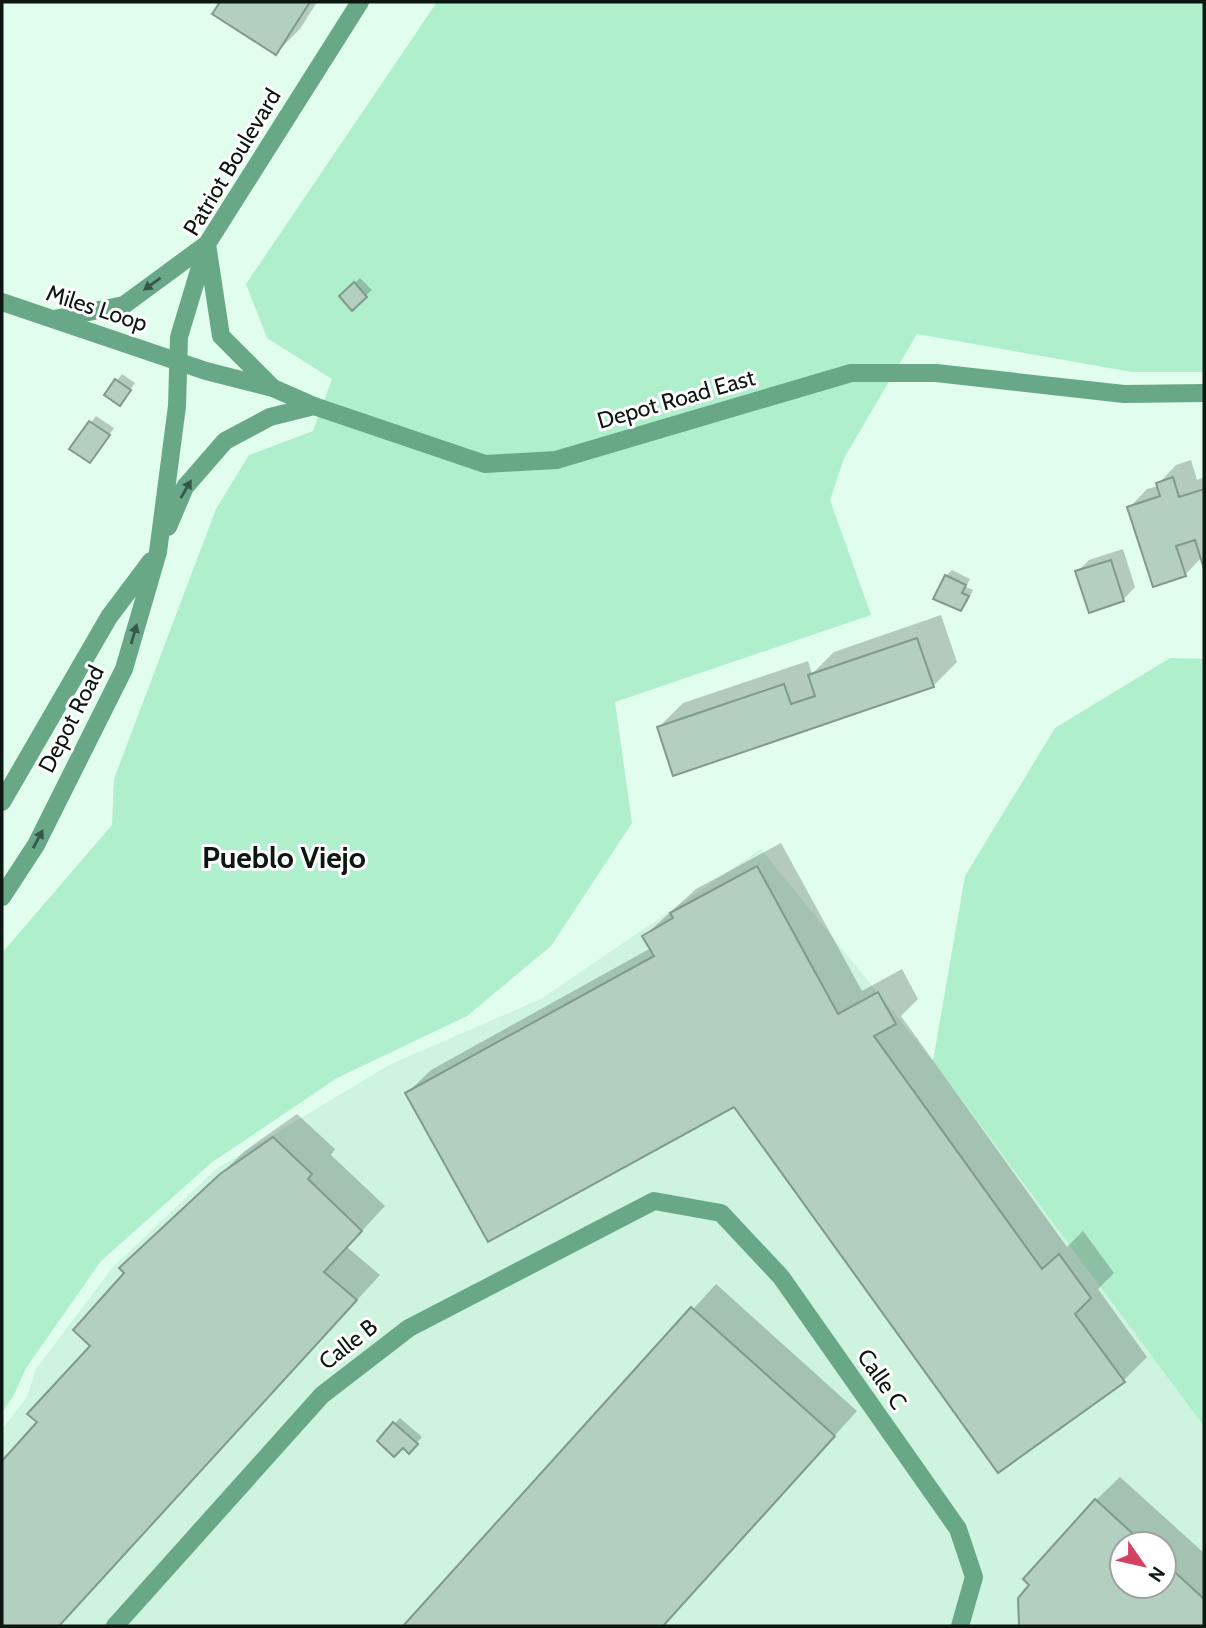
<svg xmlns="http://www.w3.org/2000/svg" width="1206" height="1628" font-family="Cabin,sans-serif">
<rect width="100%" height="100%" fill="#e0fded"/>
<path fill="#cef3de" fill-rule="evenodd" d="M761,849L933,1061L1204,1424V1626H2V1429L27,1397L36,1369L113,1267L216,1169L391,1064L541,999ZM1122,1544H1164V1586H1122Z"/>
<path fill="#afefcc" d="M437,2H1204V372H1132L917,334L844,458L830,500L871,615L615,702L632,823L551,946L467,1016L337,1078L211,1163L101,1261L26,1368L13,1397L2,1412V953L112,825L114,779L216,509L249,455L313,431L332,379L267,338L246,284Z
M1170,658L1204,659L1203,1425L933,1061L965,876L1055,728Z"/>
<path fill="#0003" fill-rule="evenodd" d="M222,2H317L300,29L276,53L214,13Z
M360,278L372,290L352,308L341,296Z
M122,374L135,383L120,404L106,395Z
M96,416L114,428L95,455L72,448Z
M1191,460L1197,480L1204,477V564L1202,557L1185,575L1129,508L1147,489L1158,486V484L1176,465Z
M1123,549L1135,587L1123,600L1077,572L1089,560Z
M952,570L970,579L966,587L973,590L966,604L961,609L946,576Z
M941,615L957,662L933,686L659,727L683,703L808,661L812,674L834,652Z
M781,843L862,991L902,969L918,999L901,1016L1067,1247L1083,1231L1114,1273L1098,1289L1147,1357L1123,1381L735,1105L407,1093L431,1070L651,948L644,936L696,889Z
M297,1114L335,1149L331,1155L385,1206L347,1247L380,1275L58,1626H2V1464L39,1422L92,1346L127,1273L145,1245L246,1150Z
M716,1284L857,1411L663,1626H406Z
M400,1418L422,1437L414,1446H403L379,1441Z
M1120,1477L1204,1553V1626H1020V1599L1096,1500ZM1122,1544H1164V1586H1122Z"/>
<path fill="#b3cfbf" stroke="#809a8b" stroke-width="2" d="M220,2H310L276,55L212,14Z
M354,282L367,297L352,311L339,296Z
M115,379L131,390L120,406L104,395Z
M89,421L110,435L90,463L69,449Z
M1173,477L1179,497L1204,489V569L1195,540L1176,546L1186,576L1153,587L1127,507L1160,496L1156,483Z
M1111,560L1124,601L1089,613L1075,571Z
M945,575L966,585L962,593L969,596L961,611L933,599Z
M917,638L934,687L673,776L657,727L784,684L791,704L815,696L808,675Z
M757,866L838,1014L878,992L896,1024L874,1036L1042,1269L1059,1254L1091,1298L1075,1314L1125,1382L998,1473L734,1107L488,1242L405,1093L654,956L642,936L673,918L670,913Z
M273,1137L312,1174L308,1179L362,1231L324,1272L357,1300L59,1626H2V1461L37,1422L27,1414L90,1346L73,1330L124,1273L119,1268L220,1174Z
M691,1307L835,1436L663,1626H403Z
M393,1422L418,1444L409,1454L403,1448L394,1457L377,1441Z
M1095,1499L1144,1544H1122V1586H1164V1562L1204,1599V1626H1019L1018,1598L1029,1585L1023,1579Z"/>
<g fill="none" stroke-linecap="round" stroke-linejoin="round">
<path stroke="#69a887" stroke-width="18" d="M2,302L206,371L273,388L314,406L485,464L556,460L851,373H936L1124,394L1204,393
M115,1626L322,1395L409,1328L654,1201L721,1213L781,1277L958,1529L974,1577L960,1626"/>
<path stroke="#69a887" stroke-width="18" d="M54,319L124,305L207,244L221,336L273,388
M168,527L185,487L225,441L270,417L314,406
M2,802L109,617L151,561
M2,897L36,845L124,669L158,552L177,406L179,337L207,244L360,2"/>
</g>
<defs><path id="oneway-solid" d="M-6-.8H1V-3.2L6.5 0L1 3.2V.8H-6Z" transform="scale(1.75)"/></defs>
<g fill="#365847">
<use href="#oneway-solid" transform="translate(152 284) rotate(144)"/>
<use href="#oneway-solid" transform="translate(186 489) rotate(-60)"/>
<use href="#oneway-solid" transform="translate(134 634) rotate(-74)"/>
<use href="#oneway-solid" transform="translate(38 839) rotate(-62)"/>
</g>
<g text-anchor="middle" stroke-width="6" stroke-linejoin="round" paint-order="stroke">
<g font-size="23" fill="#0d1712" stroke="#fff">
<text transform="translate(232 162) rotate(-59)" y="8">Patriot Boulevard</text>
<text transform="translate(97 308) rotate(18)" y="8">Miles Loop</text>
<text transform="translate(676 399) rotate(-16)" y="8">Depot Road East</text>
<text transform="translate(71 719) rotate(-63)" y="8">Depot Road</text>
<text transform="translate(348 1344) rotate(-38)" y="8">Calle B</text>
<text transform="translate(882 1379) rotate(55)" y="8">Calle C</text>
</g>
<g font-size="30" font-weight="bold" fill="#0d1712" stroke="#fff">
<text x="284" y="868">Pueblo Viejo</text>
</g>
</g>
<rect width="1206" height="1628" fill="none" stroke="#0d1712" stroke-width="7"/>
<g transform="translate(1143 1565) rotate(124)"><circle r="33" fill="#ffffff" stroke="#9ea2a0" stroke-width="2"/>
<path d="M0-5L12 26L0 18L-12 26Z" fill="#d24264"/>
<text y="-10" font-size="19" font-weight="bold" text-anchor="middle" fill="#0d1712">N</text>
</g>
</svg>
